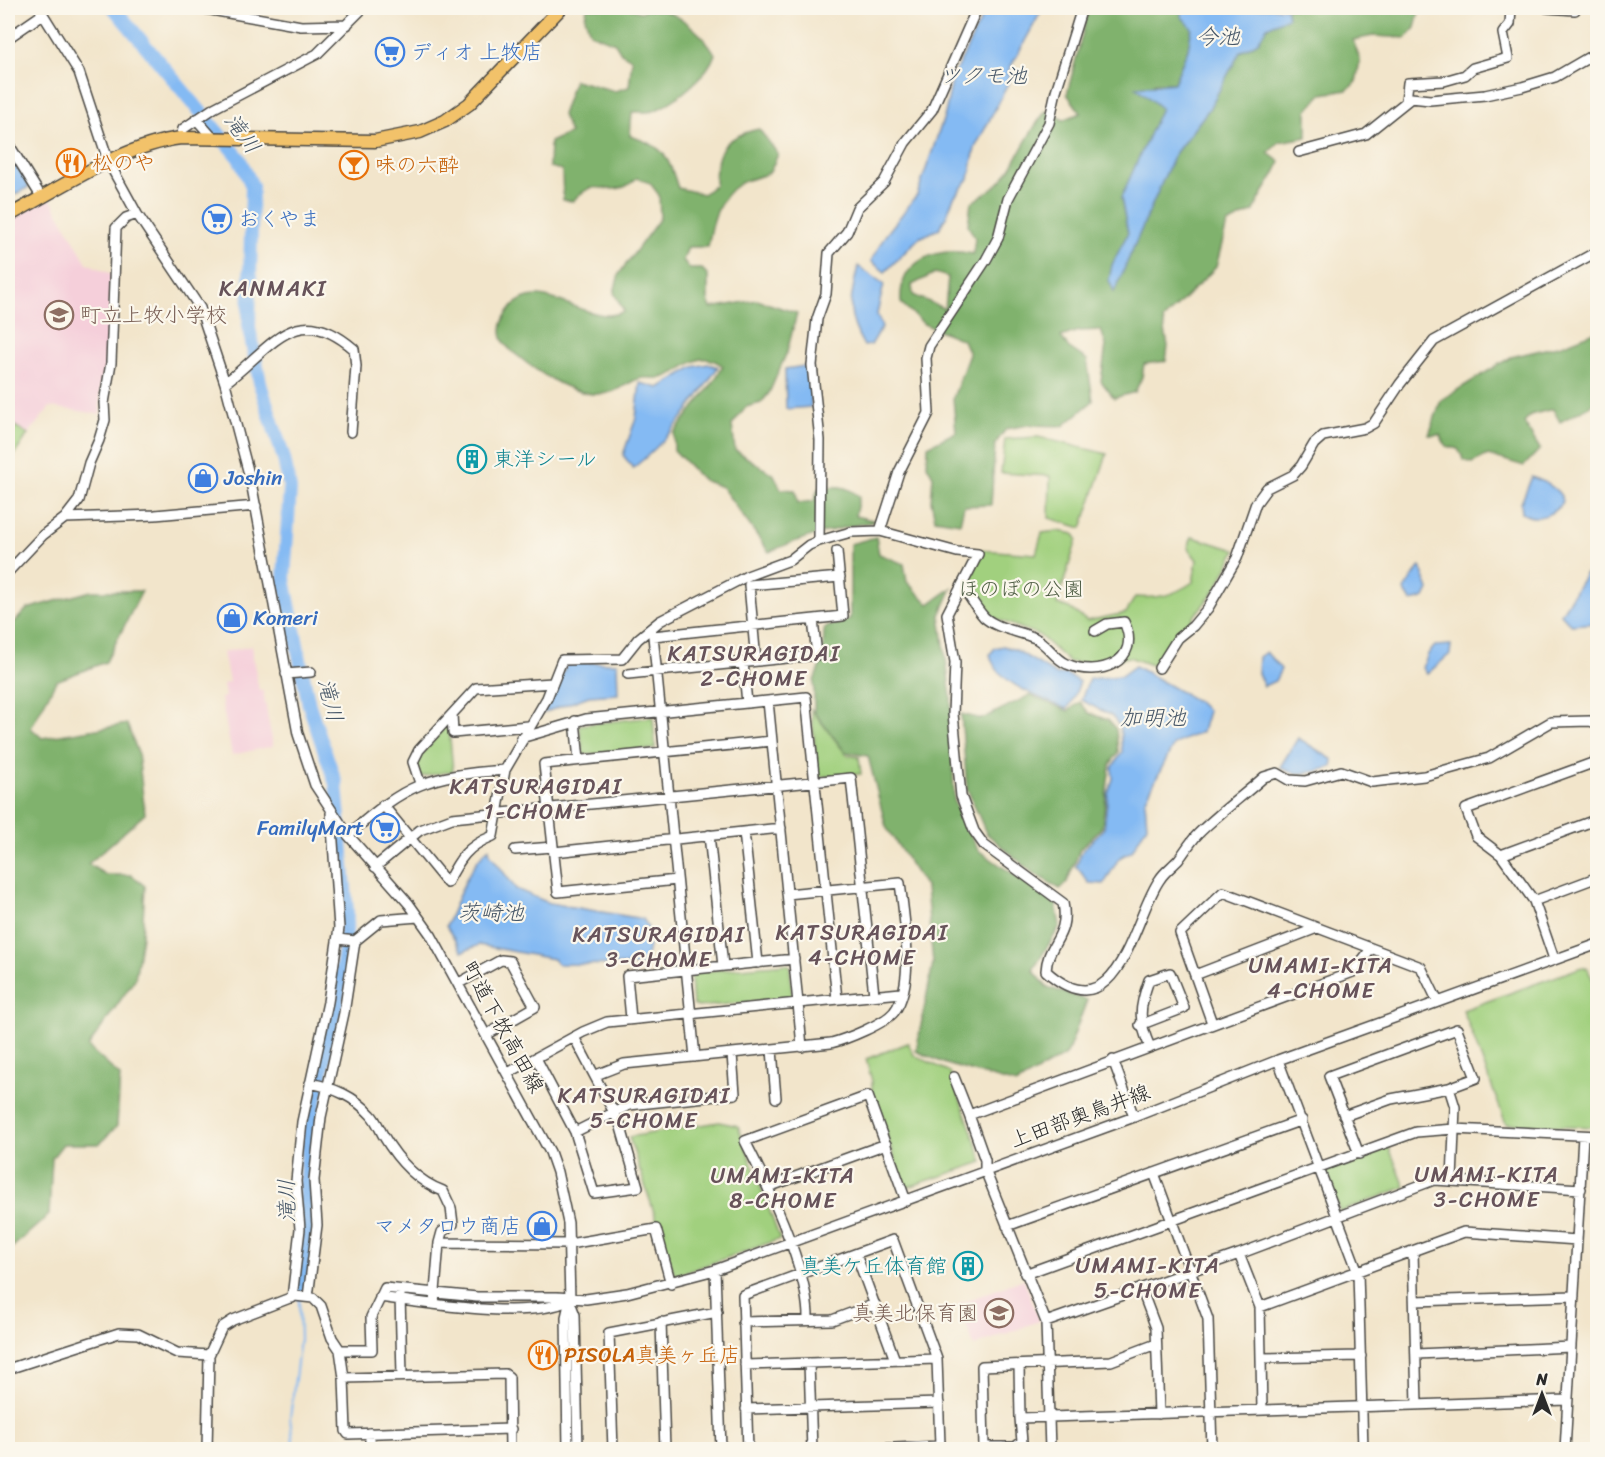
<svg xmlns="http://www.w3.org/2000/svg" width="1605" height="1457" font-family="Sriracha,'Klee One',sans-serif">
<rect width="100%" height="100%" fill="#fbf7ec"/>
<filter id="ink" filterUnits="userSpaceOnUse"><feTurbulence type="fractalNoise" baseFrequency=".0167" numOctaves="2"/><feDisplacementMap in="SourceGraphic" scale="12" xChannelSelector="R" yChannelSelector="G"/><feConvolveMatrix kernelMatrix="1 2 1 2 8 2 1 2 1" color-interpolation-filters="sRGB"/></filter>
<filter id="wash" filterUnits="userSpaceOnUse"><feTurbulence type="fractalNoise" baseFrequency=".008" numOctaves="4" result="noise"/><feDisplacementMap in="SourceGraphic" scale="24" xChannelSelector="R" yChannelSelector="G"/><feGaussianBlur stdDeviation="1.35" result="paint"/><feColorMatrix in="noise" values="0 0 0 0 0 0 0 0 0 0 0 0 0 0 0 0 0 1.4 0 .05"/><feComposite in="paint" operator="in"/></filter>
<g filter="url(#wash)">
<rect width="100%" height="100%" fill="#f2e5cb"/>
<path fill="#f5cfda" d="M50,198L87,263L111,274L108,356L100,386V414L50,407L28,434L8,423V220Z
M251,646L259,691H263L273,746L232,755L221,698L225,697L223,684L229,682L223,652Z
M1024,1279L1039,1321L974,1346L958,1304Z"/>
<path fill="#a1d07e" stroke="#667e54" stroke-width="1.5" d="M8,422L28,434L8,465Z
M1038,437L1107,454L1082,528L1049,518L1050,476L1001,473L1005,439Z
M1058,531L1074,534L1077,539L1057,604L1069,608L1087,621L1126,613L1135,597C1159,599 1174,595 1193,582L1197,560L1188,548L1192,537L1236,550L1216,589L1154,666L1129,657L1100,664L1069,662L1039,635L989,616L967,586L982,550L1036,554L1042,533Z
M811,709L847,755L859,757L861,774L818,777Z
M653,717L655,749L584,755L579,725Z
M444,727L449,728L453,771L420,777L415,762Z
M787,964L790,966L792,995L790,998L698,1007L693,1005L691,977L695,972Z
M1582,967L1587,968L1593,980L1597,979V1127L1506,1124L1463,1010Z
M908,1043L914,1055L950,1072L983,1162L905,1188L872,1093V1081L866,1059Z
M719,1122L738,1126L780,1239L675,1276L629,1137Z
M1388,1145L1405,1187L1340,1212L1325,1169Z"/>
<path fill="#80b26d" stroke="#566e4c" stroke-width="1.5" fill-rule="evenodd" d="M587,8H630L640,12C667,0 703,32 715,54C708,76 677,100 656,110C649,113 640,112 632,112L630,136C665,147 667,154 678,188L703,194L715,185C715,149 724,137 759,129L778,154L770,172C760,178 748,178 739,184C717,198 712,224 708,247H688L683,260L690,269H702L708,275V300L711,308L757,300L797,313L787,352L769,393L761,403L746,407L732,425L735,450L774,475L781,489L795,490L798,503L814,501L818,489C835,486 846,484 859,497L855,516L877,521C839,528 804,536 769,552L722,487L703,480L674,450V433L713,383L723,366C698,347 687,370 665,377C657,380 646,376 638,379C623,385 614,395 596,394C571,394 537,372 518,356C510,350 501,343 501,331C501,321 506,314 512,307C542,273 589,330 624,311L614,293L619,274L660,218L659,195L650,183L637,178C633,181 628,186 624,187C602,195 596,176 573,201L563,200L562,170L549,167L550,142L570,133L562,115L574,80L615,91L629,87L632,59L621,53L615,43L590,33L585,17Z
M1089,8H1183L1181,16L1192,27L1188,49L1174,83H1154L1161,108L1121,198L1128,233L1112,265L1114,292L1174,155L1209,109L1240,52L1258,42L1267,27L1288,17L1286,8H1377L1383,12L1397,8H1420L1415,28L1406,38L1373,36L1353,40L1360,60L1356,82L1347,90L1322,94L1307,110V137L1279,142L1268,153L1280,162C1274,180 1260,193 1254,211L1227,224L1216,267L1163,320L1168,346L1166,361L1144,364L1142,377L1135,392L1114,398L1101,381L1106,345L1101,330L1078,331L1061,337L1068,347L1087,360L1093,401L1063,426L1028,425L1006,429L995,444L991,505L964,506L960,523L935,519L931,501L933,476L927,465L928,446L956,432L953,398L969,354L963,340L924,324L901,303C898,260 937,246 973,254L975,238L968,225L971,203C984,194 999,186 1008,172C1022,151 1029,131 1046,111L1063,120L1081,113L1067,94ZM935,273L948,277L945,309L913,295L912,285Z
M1597,331V402L1560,422L1553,409L1530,415L1524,423L1540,449L1524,466L1488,455L1472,463L1464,460L1458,449L1446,446L1440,435H1429L1441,400L1511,357L1562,345Z
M876,537L879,554L904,564L907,582L929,604L952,588L940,615L951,697L954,801L978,850L1056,904L1060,926L1033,970L1047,987L1087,1000L1067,1054L1016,1084L946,1064L916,1051L933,963L926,888L886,827L868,756L845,752L814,712V681L823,658L824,628L850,619V544Z
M91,591H142L106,662L56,681L31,728L42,738L127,724L138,753L145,814L88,864L106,875H131L145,886L142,936L135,979L88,1047L120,1076L117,1126L99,1144H63L52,1158L49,1215L8,1251V629L27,609Z
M1030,695L1068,711L1080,702L1089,713L1108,720L1116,729L1118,752L1110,765L1102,827L1080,849L1067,882L1060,889L1032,872L986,833L967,788L961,714L982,719Z"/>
<path fill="#84baf3" stroke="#58728f" stroke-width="1.5" d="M987,8H1043L1009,70V82L975,148L969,179L954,197L946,217L939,229L919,238L885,272L871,261L885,236L917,195L945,114L953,76Z
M1183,8H1286L1288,17L1267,27L1258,42L1240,52L1209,109L1174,155L1114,292L1109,280L1112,265L1128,233L1121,198L1161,108L1136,87L1174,83L1188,49L1192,28L1181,16Z
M10,152L29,187L8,198V153Z
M858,266L884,284L877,314L882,327L871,345L864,346C845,313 850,301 858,266Z
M708,364L718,367C694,404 667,442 633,468L623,455L636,418L640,383L659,388L693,367Z
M812,365L811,407L786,409L785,369Z
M1532,477C1543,481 1560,489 1563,501C1554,515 1537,522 1522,513L1521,503Z
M1420,566L1429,590L1425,598L1411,601L1404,590Z
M1586,573L1597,582V623L1571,625L1561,614Z
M1451,645L1450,654L1427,674L1423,668L1428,654L1435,646Z
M1003,646L1016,650L1057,675L1066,674L1080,682L1072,702L1067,709C1043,698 995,684 990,654L995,648Z
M1266,652L1281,669L1275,681L1264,686L1258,674L1259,657Z
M568,662L617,663L618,694L589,696L538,715L548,705Z
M1135,666L1197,701L1208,711L1202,732L1174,744L1145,801L1147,825L1132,851L1119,858L1104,884L1089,883L1076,866L1083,850L1104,828L1108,793L1113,779L1112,768L1122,752L1120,727L1112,716L1081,700L1089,679L1121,676Z
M1298,738L1333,760L1332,767C1314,772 1297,778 1280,767Z
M489,848L490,854L516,889L549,903L643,919C653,931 650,951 643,965L557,964L553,959L479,945L462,952L446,926C458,900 467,867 489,848Z"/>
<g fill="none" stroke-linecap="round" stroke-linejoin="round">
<path stroke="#84baf3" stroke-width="2" d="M294,1450L290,1418L300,1339L299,1301"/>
<path stroke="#84baf3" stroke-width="14" d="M114,8L239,158L252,186L249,328L261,387L284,459L290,489L284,579L309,705L336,784L347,912L345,949L337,1001L310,1126L305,1189L308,1228L300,1293"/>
</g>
</g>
<g filter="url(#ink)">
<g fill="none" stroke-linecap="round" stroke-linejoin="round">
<g stroke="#494743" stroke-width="12">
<path id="minor" d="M39,8L79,72L109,163L137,214L200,308L225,383L251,482L298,734L315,785L348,835L409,904L431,935L550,1152L557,1172L568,1223L570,1300L566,1317L568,1450
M200,8L301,26L347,25
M1547,8L1575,10V8
M8,38L43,14
M1406,101L1408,83L1444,81L1465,75L1473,68L1508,58L1503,33L1510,24L1511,8
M196,119L213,138
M181,138L183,129L214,108L317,54L363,8
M8,143L42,198
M1299,152L1366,134L1411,98L1430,100L1485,95L1522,87L1555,77L1598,52
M225,383C271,349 295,298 354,349L356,366L351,432
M65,518L155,515L256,506
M880,531L899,472L929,413L926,358L929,346L986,260L998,238L1008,199L1049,123L1056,91L1082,8
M819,541L820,440L812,365L817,319L826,294L829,253L847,232L857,208L884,182L905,143L932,110L977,8
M8,572L43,535L65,518L79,500L89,463L99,440L105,420L104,403L111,363L116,228L126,218L137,214
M963,587C969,596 976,608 984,617C997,629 1019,631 1035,638C1047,644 1055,659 1067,664C1098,678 1143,662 1124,622L1107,624L1095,631
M756,661L749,585L840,577
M743,662L747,703L806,697L837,999
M1159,668L1178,638L1193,626L1208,608L1237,558L1256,503L1267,488L1293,475L1301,466L1314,444L1323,436L1365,428L1374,423L1400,384L1434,341L1598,251
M286,674L311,672
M628,674L817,655L813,620
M768,701L798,1003L901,993
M452,714L453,733L528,726
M575,721L579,760
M521,738L586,719L747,703
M420,783L413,762L419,750L476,688L553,683
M383,805L447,883C460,858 467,846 493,836L505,770L547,698L562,660L622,659L638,639L660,621L747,576L790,560L809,545L819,541L851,532L880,531L957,552L978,554L947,614L955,662L953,714L961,796L974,831L984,845L1063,903C1070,937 1047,943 1046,971C1119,1036 1133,916 1160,879C1165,871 1173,866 1179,859C1185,851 1191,841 1198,834C1219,813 1243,796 1264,777L1277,773L1289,780L1305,781L1341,771L1372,782L1424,776L1489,758L1551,722L1590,721L1598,724
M744,832L758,963
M348,835C408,783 426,776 505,770
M709,835L723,966
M515,850L553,847
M554,852L781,828
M1501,855L1598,819
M375,867L420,830L452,818L851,778L874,995
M677,880L558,892L544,764L772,741
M1534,901L1598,877
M338,939L355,941L381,920L418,917
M1554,959L1534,901L1501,855L1476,836L1466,809L1598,761
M1195,975L1317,928
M459,983L501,960L510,961L535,1007L486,1035
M631,1019L627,976L794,959
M1212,1023L1180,933L1223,892L1421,967L1438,1002
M1140,1025L1184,1008L1170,973L1149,980C1139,1008 1138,1020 1150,1047
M772,1050L776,1098
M695,1057L653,636L843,616L837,551
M536,1058L575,1132L594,1193L638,1187L620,1124L574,1037
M1113,1060L1134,1117
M1278,1060L1358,1272L1363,1450
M508,1073L583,1032L607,1022L798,1003L802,1047
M596,1075L624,1064L831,1043C847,1039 884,1024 894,1012C916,984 904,916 900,883L787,894
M954,1077L969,1115
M310,1083C334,1088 354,1096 371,1115C376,1120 379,1128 383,1135C397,1159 416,1181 443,1191L451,1208L453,1224L442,1232L439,1243
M1449,1088L1455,1107L1452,1180
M1344,1116L1391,1099L1449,1088L1476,1078L1457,1029L1329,1076L1359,1154
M575,1132L629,1105L735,1094L732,1054
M1154,1173L1208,1319L1212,1450
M768,1187L886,1144
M1007,1226L1302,1120
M1413,1251L1417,1405
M856,1254L895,1360
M1239,1254L1260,1307L1262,1410
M715,1270L721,1450H717
M1025,1274L1416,1132L1454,1129L1598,1136
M1141,1288L1156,1328L1159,1414
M400,1295L402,1376
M308,1297L317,1225L314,1180L321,1117L344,1013L355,941
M380,1297C426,1303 530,1321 570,1300
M292,1298L300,1229L296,1181L302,1122L328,1002L339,928L331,813
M1415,1301L1574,1296
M570,1302L575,1315L578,1450
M434,1304L439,1243L569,1244L656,1229L671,1284
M1260,1307L1464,1232L1577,1240
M808,1320C809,1271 768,1186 745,1141L868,1096L906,1201
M661,1322L665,1450
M743,1322L832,1320L875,1304
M1046,1322L1239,1254L1434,1180L1581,1189
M1156,1344L1111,1361L982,1366L984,1447H1015L1022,1442L1020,1418L1567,1400
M340,1350H372L371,1317L385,1288L477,1297H557L586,1299L627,1293L715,1270L1134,1117L1278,1060L1598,944
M1417,1354L1571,1347
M1261,1358L1361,1356
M809,1363L812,1450
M745,1365L937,1359
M1019,1366L1020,1418
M8,1369L119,1333L138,1334L177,1353L209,1355
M746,1409L939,1403
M370,1433V1450
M207,1450L209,1355L222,1327L233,1320L295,1296L313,1298L321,1306L332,1338L340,1350L344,1378
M510,1450L509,1377L505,1374L344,1378L346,1431L348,1434L511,1429
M613,1450L609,1333L717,1312
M748,1450L743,1295L893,1240L937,1359L940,1446L849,1450
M1050,1450L1046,1322L985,1170V1160L969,1115L1353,972L1371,949
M1565,1450L1583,1136"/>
</g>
<g stroke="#494743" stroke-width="15">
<path id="major" d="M8,216C59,189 123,145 181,138L375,141L420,132L445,121L469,104L561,8"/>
</g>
<use href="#minor" stroke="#fff" stroke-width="9"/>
<use href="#major" stroke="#f2c26a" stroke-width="12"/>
</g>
</g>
<defs>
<g id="supermarket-ring" transform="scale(1.5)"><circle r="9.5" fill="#fbf7ec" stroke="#3f7fe0" stroke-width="1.5"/><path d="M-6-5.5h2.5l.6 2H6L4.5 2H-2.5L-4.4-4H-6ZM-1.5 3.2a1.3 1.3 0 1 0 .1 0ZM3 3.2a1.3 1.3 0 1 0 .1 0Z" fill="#3f7fe0"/></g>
<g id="restaurant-ring" transform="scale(1.5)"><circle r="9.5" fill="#fbf7ec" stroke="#e8710a" stroke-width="1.5"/><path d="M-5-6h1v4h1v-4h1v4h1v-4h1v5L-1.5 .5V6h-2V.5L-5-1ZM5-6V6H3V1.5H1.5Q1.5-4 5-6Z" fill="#e8710a"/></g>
<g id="bar-ring" transform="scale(1.5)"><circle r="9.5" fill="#fbf7ec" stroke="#e8710a" stroke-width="1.5"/><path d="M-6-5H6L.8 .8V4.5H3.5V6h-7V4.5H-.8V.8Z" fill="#e8710a"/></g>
<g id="school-ring" transform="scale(1.5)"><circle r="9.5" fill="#fbf7ec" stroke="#8d6e63" stroke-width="1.5"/><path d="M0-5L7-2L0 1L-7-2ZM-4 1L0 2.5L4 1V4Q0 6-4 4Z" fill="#8d6e63"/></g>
<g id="building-ring" transform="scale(1.5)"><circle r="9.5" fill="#fbf7ec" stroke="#0f9aa8" stroke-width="1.5"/><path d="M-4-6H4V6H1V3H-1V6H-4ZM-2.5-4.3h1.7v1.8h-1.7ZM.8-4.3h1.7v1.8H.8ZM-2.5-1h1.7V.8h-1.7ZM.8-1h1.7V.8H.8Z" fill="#0f9aa8"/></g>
<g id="shop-ring" transform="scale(1.5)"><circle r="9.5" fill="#fbf7ec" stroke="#3f7fe0" stroke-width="1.5"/><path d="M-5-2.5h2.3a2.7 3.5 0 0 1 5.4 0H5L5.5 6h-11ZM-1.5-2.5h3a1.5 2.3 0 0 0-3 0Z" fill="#3f7fe0"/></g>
</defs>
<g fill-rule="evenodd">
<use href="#supermarket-ring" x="390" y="52"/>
<use href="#restaurant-ring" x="71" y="163"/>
<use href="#bar-ring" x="354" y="165"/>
<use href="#supermarket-ring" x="217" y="219"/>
<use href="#school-ring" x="59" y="315"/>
<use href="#building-ring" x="472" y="459"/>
<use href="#shop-ring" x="203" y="478"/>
<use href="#shop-ring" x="232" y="618"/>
<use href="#supermarket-ring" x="385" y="828"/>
<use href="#shop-ring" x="542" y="1226"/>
<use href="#building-ring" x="968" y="1266"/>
<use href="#school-ring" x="999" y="1313"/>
<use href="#restaurant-ring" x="543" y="1355"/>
</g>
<g text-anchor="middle" stroke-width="4.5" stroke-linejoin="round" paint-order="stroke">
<g font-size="21" fill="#366cbe" stroke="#fbf7ec" text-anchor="start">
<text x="411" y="59">ディオ 上牧店</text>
<text x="238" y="226">おくやま</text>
<text x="224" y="485">Joshin</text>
<text x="253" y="625">Komeri</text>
<text x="364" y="835" text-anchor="end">FamilyMart</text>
<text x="521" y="1233" text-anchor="end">マメタロウ商店</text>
</g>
<g font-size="21" fill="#c56008" stroke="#fbf7ec" text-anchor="start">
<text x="92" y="170">松のや</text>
<text x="375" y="172">味の六酔</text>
<text x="564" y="1362">PISOLA真美ヶ丘店</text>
</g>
<g font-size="21" fill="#785e54" stroke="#fbf7ec" text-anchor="start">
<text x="80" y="322">町立上牧小学校</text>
<text x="978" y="1320" text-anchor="end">真美北保育園</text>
</g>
<g font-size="21" fill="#0d838f" stroke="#fbf7ec" text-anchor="start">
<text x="493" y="466">東洋シール</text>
<text x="947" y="1273" text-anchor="end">真美ケ丘体育館</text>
</g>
<g font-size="21" fill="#4e5d44" stroke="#fbf7ec">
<text x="1021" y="596">ほのぼの公園</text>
</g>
<g font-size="21" fill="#2b2b2b" stroke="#fbf7ec">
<text transform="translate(503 1027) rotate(61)" y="7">町道下牧高田線</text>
<text transform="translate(1080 1116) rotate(-20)" y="7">上田部奥鳥井線</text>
</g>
<g font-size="22" font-style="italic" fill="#465667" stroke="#fbf7ec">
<text x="1218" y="44">今池</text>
<text x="983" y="83">ツクモ池</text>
<text transform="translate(243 133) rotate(54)" y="8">滝川</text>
<text transform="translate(331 700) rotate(76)" y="8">滝川</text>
<text x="1153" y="725">加明池</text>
<text x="491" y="920">茨崎池</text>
<text transform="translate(286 1201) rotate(-91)" y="8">滝川</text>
</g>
<g font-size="22" letter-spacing="1.5" fill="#67535a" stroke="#fbf7ec">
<text x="273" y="296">KANMAKI</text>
<text x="754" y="661">KATSURAGIDAI<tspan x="754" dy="25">2-CHOME</tspan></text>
<text x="536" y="794">KATSURAGIDAI<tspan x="536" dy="25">1-CHOME</tspan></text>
<text x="862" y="940">KATSURAGIDAI<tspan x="862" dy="25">4-CHOME</tspan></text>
<text x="659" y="942">KATSURAGIDAI<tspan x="659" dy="25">3-CHOME</tspan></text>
<text x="1321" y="973">UMAMI-KITA<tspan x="1321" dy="25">4-CHOME</tspan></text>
<text x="644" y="1103">KATSURAGIDAI<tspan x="644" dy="25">5-CHOME</tspan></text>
<text x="1487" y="1182">UMAMI-KITA<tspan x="1487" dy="25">3-CHOME</tspan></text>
<text x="783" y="1183">UMAMI-KITA<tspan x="783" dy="25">8-CHOME</tspan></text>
<text x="1148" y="1273">UMAMI-KITA<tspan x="1148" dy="25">5-CHOME</tspan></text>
</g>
</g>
<rect width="1605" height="1457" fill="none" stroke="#fbf7ec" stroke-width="30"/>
<g transform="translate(1542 1394)" stroke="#fbf7ec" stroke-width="4.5" paint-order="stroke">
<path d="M0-4.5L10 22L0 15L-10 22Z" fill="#2b2b2b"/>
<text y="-9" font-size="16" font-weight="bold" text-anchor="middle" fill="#2b2b2b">N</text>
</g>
</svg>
